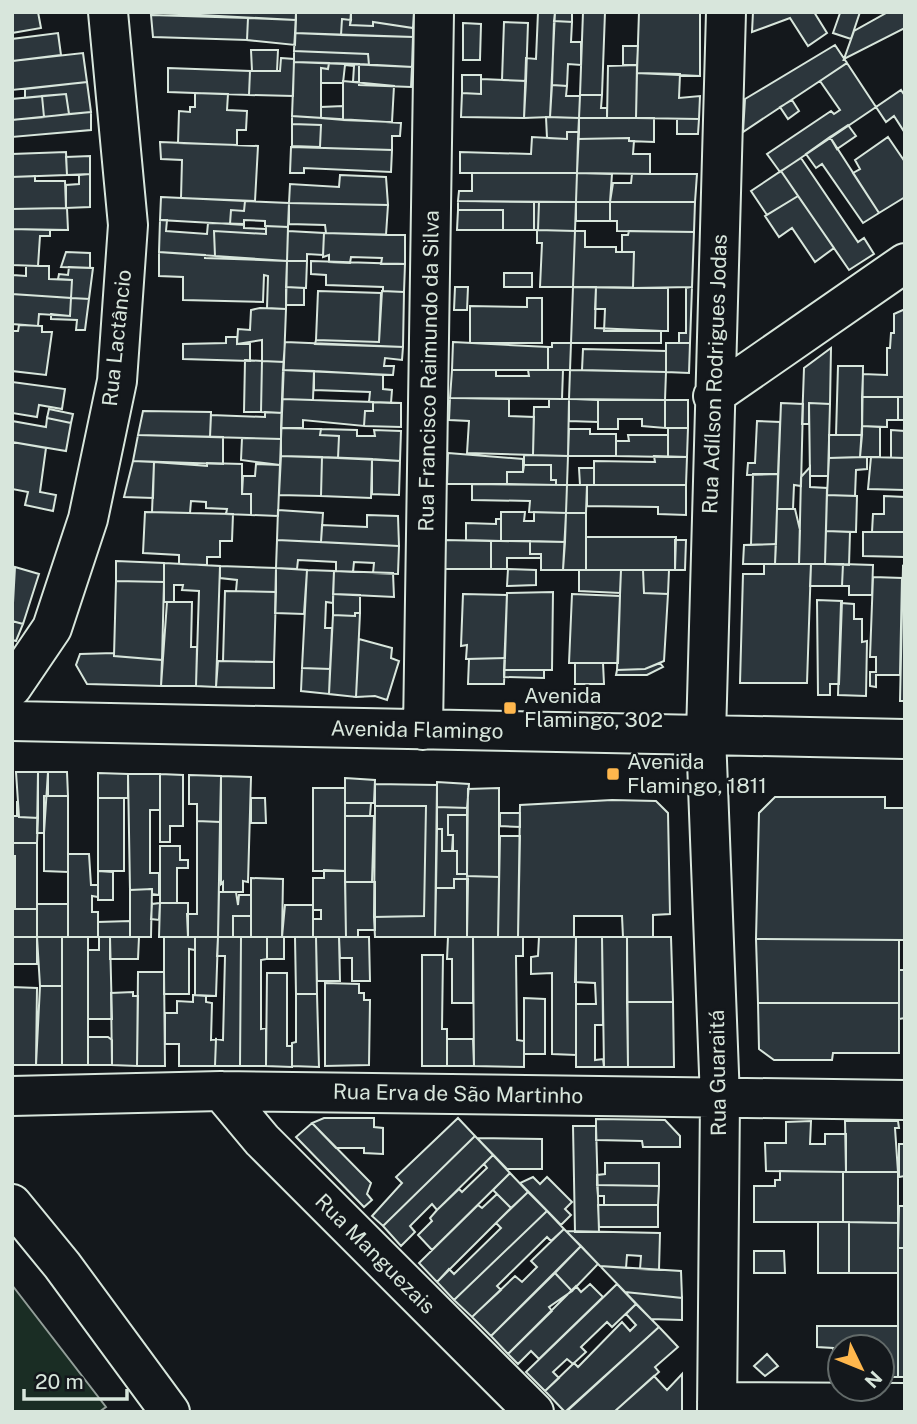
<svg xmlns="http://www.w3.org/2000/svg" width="917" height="1424" font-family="'Public Sans',sans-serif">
<rect width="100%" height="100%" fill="#14181c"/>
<path fill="#1a2d24" stroke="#939e99" stroke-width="2" d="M12,1285L106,1407L99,1412H12Z"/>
<path fill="#2c363c" stroke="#d8e6dc" stroke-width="2" d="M12,12H38L41,28L12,33Z
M145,12H296V20Z
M339,12H351V20L342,19L341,35L295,33L296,13Z
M351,12H414L413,28L373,22V26L350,25Z
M538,12H555L550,117L524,118L526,58L536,59Z
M555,12H583H572V22L554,21Z
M605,12L602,95H580L583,12Z
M639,12H700V76L637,73Z
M753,12H814L827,33L808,46L790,18L752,32Z
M836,12H860L851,39L833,33L840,13Z
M888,12H905V28L844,59L854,31Z
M151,15L248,18L247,40L153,37Z
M248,18L296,20L295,45L247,40Z
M342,19L351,20L350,25L373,26V22L413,28V37L341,35Z
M554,21L572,22L571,42H581V65L568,64L567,86L552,85Z
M504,22L528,23L526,81L502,80Z
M463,23L481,24L480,60H463Z
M58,33L61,55L12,61V39Z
M295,33L413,37L412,67L369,65L368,54L294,51Z
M835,45L847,63L743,132L745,99Z
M623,46H638L637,65H623Z
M251,50H278L277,71H252Z
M294,51L368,54L369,65L294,62Z
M83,53L87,82L12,90V61Z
M281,58L294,59L293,96L249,95L250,71H280Z
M294,62L329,63L328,69L321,68V118L292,116Z
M329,63L359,64V82H353L354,66L345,65L343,83H321V68L328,69Z
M847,63L876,107L780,172L767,154L831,111L834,114L840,110L820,81Z
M359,64L412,67L411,87L359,85Z
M637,65L636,118H607L608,66Z
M168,68L250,71L249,95L168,92Z
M637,73L680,74L679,98L700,96L699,119L636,118Z
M462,75H481V94L462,93Z
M481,79L526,81L524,118L461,117L462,93L481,94Z
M343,81L394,86L392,122L343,120Z
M87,82L91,112L69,114L66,94L25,98V89Z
M552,85L567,86L566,96H580L579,118L550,117Z
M901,90L905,96V133L894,116L886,122L876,107Z
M195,93L228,94L227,110L247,111L246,130H237V145L178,143L179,111L190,112V107H195Z
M66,94L69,114L44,117L42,96Z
M580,95H602L601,108H607V118H579Z
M42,96L44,117L12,120V99Z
M792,100L799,111L788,119L780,107Z
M343,106V120L321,118V107Z
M91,112V130L12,137V120Z
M292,116L401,123L400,136H392V150L291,147H320L321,125L292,124Z
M546,117L579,118V132H567V139L547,138Z
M579,118H654V142L629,141V138L578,139Z
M677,119H699L698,134H677Z
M292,124L321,125L320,147L292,146Z
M848,125L856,136L837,149L830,137Z
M567,132H579L577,173H460V152L531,154L532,137L567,139Z
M830,137L879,213L863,223L822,164L816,168L806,154Z
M888,137L905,162V197L879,213L853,173L860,169L855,160Z
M629,138V141H634L633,154H650V174L577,173L578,139Z
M160,142L258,146L255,201L181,198L182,160L161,159Z
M291,147L392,150L391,172L304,168V173H290Z
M66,152L67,175L12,177V154Z
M90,156V174L67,175L66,157Z
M801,158L858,242L864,238L874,254L849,270L781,171Z
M781,171L798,196L767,215L751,191Z
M472,173H577L576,202L458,201L459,191H472Z
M577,173L612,174L610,202H576Z
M90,174V207L66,208V185L79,184V175Z
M632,174H697L695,202H610L613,183H631Z
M340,175L386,177L388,205L289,203L290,184L339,187Z
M35,176V181H65L66,208L12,209V177Z
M798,196L834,248L815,262L792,228L779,237L765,216Z
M161,197L245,201L244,211L231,210L230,224L160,220Z
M245,201L289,203L288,227L265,226V221L244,220V225L230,224L231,210L244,211Z
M458,201L534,202V230H503V210H458Z
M534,202H539L538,230H534Z
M539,202H576L575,231L538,230Z
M576,202H610V221H576Z
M610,202H695L694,232L617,231V221H610Z
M289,203L388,205L386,235L326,233L325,225L289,224Z
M67,208L68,230L12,229V209Z
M458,210H503V230H457Z
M160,220H167L166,231L207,234L208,223L244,224V228L266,229V234L214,231L215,256L159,252Z
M266,226L288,227L287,261L215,256L214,231L266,234Z
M12,229L50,230V236H40L38,266L12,265Z
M537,230L575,231L573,287H540L542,243H537Z
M288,231L324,233L323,255L307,254V261H287Z
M575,231H585V247H616V252H634L633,288L573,287Z
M629,231L694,232L692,287L633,288L634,252H622V235H628Z
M324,233L405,235V264H381L382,258L351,257L350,263L329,262V255L323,257Z
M66,252L90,253V268L61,267Z
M159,252L205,255V258L287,261L286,309L267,308L268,276L264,275L263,302L183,300V277L159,276Z
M287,261H307L306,288L286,287Z
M311,261L405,264L404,292L383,291V287L326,285V275L311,274Z
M26,266H49V279L72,280L71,298L12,294V269L13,275L26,276Z
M69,267L93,268L89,299L71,298L72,280L58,279L59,274L68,275Z
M504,273H532V287H504Z
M286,287L304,288V305H286Z
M455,287H468L467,310H454Z
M573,287H596L595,328L661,331V343H571Z
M596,287L668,288V331H604L605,309H595Z
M692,287L690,343H679V333H686V288Z
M318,291L381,293L379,342L316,340Z
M382,291L404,292L403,347L315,344L316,340L379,342Z
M12,294L71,298L70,316L39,314L38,326L12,324Z
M71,298L89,299L85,330H76L77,320L51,319V314L70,316Z
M527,298H542V343H470V306L527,307Z
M260,308L286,309L284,362L262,361V340L237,344L238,329L250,330L251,310Z
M905,309V397H862L863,374L887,375V348H890L891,333H894V314Z
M19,325L42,326V332H52L46,375L12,371V331H18Z
M226,337H237V344H250V361L183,359V344L226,343Z
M285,342L403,347L402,360L385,358L384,366H394L393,375L283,370Z
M453,342L548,347V370H452Z
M552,343H571L570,370H548V347H552Z
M666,343H690L689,373L666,372Z
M831,348L830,404L809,403V424H802L804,368Z
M583,349L666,351V372L582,370Z
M245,360L262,361L261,412H244Z
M262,361L284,362L282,413L261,412Z
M838,366H863L862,435H836Z
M283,370L314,371L313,400L282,399Z
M452,370H496V376H529L528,370H563L562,399L450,398Z
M570,370L666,372L665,400L569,399Z
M314,371L383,375V389L392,390L391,403L369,402L370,392L314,390Z
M12,382L65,389L62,409L39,405L37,417L12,413Z
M862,397H898V420H887V427L862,426Z
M898,397H905V420H898Z
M450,398L509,399V416L534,417L533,455L467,453L469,421L449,420Z
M282,399L373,402V411H365L364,426L303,420V428H281Z
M549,399H569L568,456L533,455L534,407H549Z
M569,399L598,400V422L569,421Z
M598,400H665V428L642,426V419H618V429H598Z
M665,400H688V428H665Z
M373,402L401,403V427L364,426L365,411H373Z
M781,403L803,404L801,486L794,485L793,509H777Z
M809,403L830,404L828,476H810Z
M49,409L73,414L71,423L47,418Z
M143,411L211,412L210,437L138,435Z
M265,412L282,413L281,439L210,437L211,415L265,417Z
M47,418L71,423L66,451L12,442V421L46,427Z
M757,421L780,422L778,474L747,475L748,463H755Z
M862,426L880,427V457H860Z
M281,428L321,429L320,435L339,436L338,458L281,456Z
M668,428H688L687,457H668Z
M321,429L357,430V436H375L374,430L401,431L400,461L338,458L339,436L320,435Z
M569,429H590V434H616V456H568Z
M891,430L905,431V458H891Z
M138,435L223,437V464L133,461Z
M628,435H668V457L616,456V441H629Z
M829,435H862L860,457L829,458Z
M242,438L281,439L280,465L241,460Z
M12,442L46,448L40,492L56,495L53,511L25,505L28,492L12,489Z
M448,453L523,459V472H507V484H447Z
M524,455L568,456L567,485H556V480H551V465H524Z
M281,456L322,457L321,496L279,495Z
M654,456L687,457L686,485H594V461L655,462Z
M322,457L372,459L371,498L321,496Z
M867,457V469L856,470L855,496L827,495L829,458Z
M871,457L905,458V490L868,489Z
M372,459L400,461L399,495L372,494Z
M133,461L154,462L153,498L124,497Z
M154,462L207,466V463L242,464V494H251V515L226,514L227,509L206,508V502L191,501L190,513L152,512Z
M256,464L280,465L278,516L251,515V494H242L243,476H255Z
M524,465H551V480H556V485L507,484V472H523Z
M810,467V487L827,488L825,564H799L801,477Z
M579,468H594V485H580Z
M753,474H778L776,544L751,545Z
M472,484L567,485L566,513L529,512L530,501L472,500Z
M567,485H587L586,513H566Z
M587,485H686V515L658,514V507L587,506Z
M827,495L857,496L856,532L826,531Z
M884,496L905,497V532H872L873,514H884Z
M777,509H795L800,530L799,564H775Z
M278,510L323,513L321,542L277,540Z
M145,512L233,514L232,541H220V557H207V565L179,564V555L143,553Z
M501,512H525L524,521H534V512L566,513L565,542L501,541Z
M566,513H586V570H563Z
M367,515L398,516L399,546L321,542L322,525L367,527Z
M496,519H501V541L466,540V523L496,524Z
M826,531L850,532L849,565L825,564Z
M863,532H905V567L904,557L863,556Z
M586,537H676L675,570H586Z
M277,540L399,546L398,574L373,573L374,563L354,562L353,572L336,571V562L298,560L297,569L276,568Z
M444,540L491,541V569H443Z
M675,540H686L685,570H675Z
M491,541H530V554H541V558H507V569H491Z
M530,541L565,542L563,570H541V554H530Z
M776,544L775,564H743L744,545Z
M116,561L164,563V582L116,581Z
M164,563L220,566L216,687L196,686L199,591L182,590L183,585H174V602H164Z
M764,564H811L807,683H740L743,574H764Z
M811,564H843L842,586H810Z
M843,564L873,565L872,595H849V586H842Z
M220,566L276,568V592L236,591L237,580L220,578Z
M903,566L905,567V701H900Z
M15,567L39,574L23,624L12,621Z
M276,568L307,570L304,614L275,613Z
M508,569L536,570V585L507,586Z
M307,570L334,571L333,603L326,602L325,628H332L330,669L302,668Z
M579,570H621L620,593L579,591Z
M621,570H643L644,593L668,594L664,661L645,669L617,670Z
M643,570H669L668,594L644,593Z
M334,571L393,573L394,597L333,594Z
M873,577L902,578L900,675H876V687L870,686V672H876V657H870Z
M116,581L164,582L162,660L114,656Z
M225,591L276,592L274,662L223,661Z
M553,592L552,670H504L507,593Z
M333,594L360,595V613H355V616L333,615Z
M463,594L507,595L505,658L466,659L467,645L461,646Z
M572,594L620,596L618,663H569Z
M817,600L842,601L839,684H830V695H818Z
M167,602H192L191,647H197L196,686H161Z
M841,603L854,604V619H862V642L867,641L866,696L838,695Z
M355,613H360L356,697L329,694L333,615L355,616Z
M12,621L23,624L16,641L12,640Z
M359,639L392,648L391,658L399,661L387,700L375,696L356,697Z
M114,653V656L162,660L161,686L87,684L76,665L80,654Z
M505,658L504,684H468L469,659Z
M218,661L274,662V688L216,687Z
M575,663H603L604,684H575Z
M660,663L663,667L647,675H616L617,670L645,669Z
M302,668L330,669L329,694L301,691Z
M504,670H544V678L504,677Z
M16,772H38V818L19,817Z
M38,772H48L44,833H37Z
M48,772H67L68,796H48Z
M98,773L128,774V798H98Z
M128,774H160V810H150V873H159V895L152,894V889L130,890Z
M160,774L183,775V826H170V842H160Z
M189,775L221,776L220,822L197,821V804H189Z
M221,776L251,777L248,882L243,881V892H223V882L221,884Z
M345,778L375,780L374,803H345Z
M437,782L469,784L467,808L437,807Z
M375,784L437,785L435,937H375L374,917L424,916L426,806H375Z
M313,788H345V871H313Z
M499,788V877L467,876L468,789Z
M44,796H68V872L44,871Z
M775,797H885V808H905V940L756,939L759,813Z
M98,798H124V871H98Z
M251,798H265L266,823H251Z
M612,800L656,801L668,813L670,914L653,915V937H623L622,916H574V937H518L520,805Z
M17,801L19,817L38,818L37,843H12V816H17Z
M345,803H371L370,816H345Z
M375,806H426L424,916L374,917Z
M437,807L467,808V815H448V835H453L452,851H442V829H437Z
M500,813H520V827L500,826Z
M448,815H467V874H457V851H453V835H448Z
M345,816H374L372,882H345Z
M197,821L220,822L218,937H188L187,914H197Z
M437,829H442V851H457V874H467L468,879H454V888H436Z
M500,836H520L518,937H498Z
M12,843H37V909H15Z
M160,846H180V860H188V868H177V903H160Z
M68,854H89L91,885H98V897L92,896V912H98V937H68Z
M12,856H15V909H37V937H12Z
M324,870L345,871L346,937H313V919H321V910H313V878H324Z
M98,871L113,872V900H98Z
M467,876L499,877L498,937H467Z
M251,878L283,879L282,937H251Z
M454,879H468L467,937H435L436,888H454Z
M345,882H375V930H358V937H346Z
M152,889L151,937H130V890Z
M219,892H236L238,905L239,895H251V916H233V937H218Z
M160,903L159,920L151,919L152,904Z
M160,903H188V937H159Z
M37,904H68V937H37Z
M285,905H313V937H282Z
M233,916H251V937H233Z
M130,921V937H98V922Z
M12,937H37V964H12Z
M37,937H62V986H40Z
M62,937H88V1065H62Z
M99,937H110L112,1019H88V950H99Z
M110,937H139L138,959H110Z
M164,937H195V950L189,949V994H164Z
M195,937H218L216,996L195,995Z
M218,937H241L240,1066H215L216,1039L223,1040L225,956H217Z
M241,937H267V959L261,960V1029L266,1028V1066H240Z
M267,937H284V959H267Z
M295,937H316L317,994H296Z
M316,937H339L340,981H317Z
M339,937H369L370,981H352V958H340Z
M448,937H473V1003H452V959H447Z
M473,937H523V956H516L517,1040L524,1041V1067L474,1066Z
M539,937H576V1055L552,1054V973L531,974V957L538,956Z
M576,937H602L603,1025H595V1060L603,1059L604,1067H576V1004H596L595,983L575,982Z
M602,937H627L628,1067H604Z
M627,937H671L673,1002H627Z
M756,939L899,940V1003H758Z
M422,955H443L442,1029H447V1066H422Z
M899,970H905V1018L899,1019Z
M138,972H164L165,1066H137Z
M267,973H287V1046H292V1067L266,1066Z
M325,983L359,984V993H364V1000H370L369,1065L325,1066Z
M40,986H62V1065H36Z
M12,987L37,988L36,1065H12Z
M133,992V996H138L137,1066L112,1065L111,993Z
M296,994H317L319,1067L292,1066V1043L296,1042Z
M193,995L206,996V1002L212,1003L211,1040L216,1039L215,1066H179V1044H165V1013H177V1001L193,1002Z
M524,998L545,999V1054H524Z
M627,1002H673L674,1067H628Z
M758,1003H899V1053H833L832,1060H774L759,1049Z
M88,1037H108L112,1040V1065H88Z
M447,1039H473L474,1066H447Z
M324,1118H374V1127L383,1128V1154L364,1153V1148H336L312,1123Z
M458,1118L475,1136L383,1226L372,1216L402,1183L396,1177Z
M596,1119L665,1120L680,1136V1147H643L642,1141L596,1140Z
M811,1121L810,1144H825V1134H846V1172L766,1171L765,1143H786V1122Z
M845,1121H898L899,1128H895L898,1172H846Z
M312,1123L371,1183L367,1194L372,1200L364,1207L296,1137Z
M573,1126H596L599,1232H575Z
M475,1136L493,1155L437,1210L432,1204L410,1226L415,1232L401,1246L383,1226Z
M477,1138L542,1139V1169H507Z
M899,1144H905V1176L899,1177Z
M493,1155L510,1173L432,1250L418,1235L432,1221L430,1218L437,1210L459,1189L462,1192L487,1168L484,1164Z
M605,1163H659V1186L597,1185V1175L605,1174Z
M780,1171L843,1172V1222H754V1186H775V1180H780Z
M843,1172H898V1223L843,1222Z
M510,1173L528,1192L511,1208L493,1190Z
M533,1177L540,1184L547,1177L572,1202L565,1209L571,1215L561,1225L520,1183Z
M597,1185L659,1186L658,1205H604V1196H598Z
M528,1192L547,1211L454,1300L437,1282L449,1269L454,1274L501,1228L496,1223Z
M497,1194L511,1208L437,1282L419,1263L478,1205L482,1208Z
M598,1205H658V1227H599Z
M899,1206H905V1248H898Z
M547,1211L564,1229L551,1241L547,1237L497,1286L501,1290L472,1317L454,1300Z
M818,1222H849V1273H818Z
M849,1222L898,1223V1273H849Z
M564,1229L581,1246L491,1336L472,1317L515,1276L522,1282L537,1267L531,1261Z
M566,1231L660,1233L659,1270L640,1269L641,1256L627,1255L626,1268L600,1266Z
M581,1246L598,1264L572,1291L555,1273Z
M898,1248H905V1377H898Z
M754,1251H784L785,1273H754Z
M600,1266L681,1271L682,1298L625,1292Z
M555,1273L572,1291L549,1307L552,1311L508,1354L491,1336Z
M590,1284L603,1297L539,1359L531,1351L518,1364L508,1354L576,1286L581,1292Z
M617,1284L636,1304L612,1327L607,1322L581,1347L586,1352L573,1364L567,1359L553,1372L559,1378L545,1391L526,1372Z
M625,1292L682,1298V1320L651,1319Z
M636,1304L659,1327L565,1412L545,1391L574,1363L578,1367L622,1322L630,1331L636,1325L626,1314Z
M817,1326H898V1377H882V1347H840V1376H833V1348L817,1347Z
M659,1327L678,1347L655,1367L659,1372L614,1412H566Z
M767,1354L778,1366L765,1376L754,1366Z
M682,1374V1412H614L654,1376L667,1390Z"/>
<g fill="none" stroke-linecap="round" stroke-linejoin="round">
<g stroke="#d8e6dc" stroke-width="42">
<path id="minor" d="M713,396L905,263
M12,687L52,628L88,519L117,381L128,225L108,12
M12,721L905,739
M423,730L434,12
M221,1091L262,1140L534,1412
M12,1096L221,1091L905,1100
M12,1204L62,1265L170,1412
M717,1402L905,1403
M717,1412L720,1099L706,735L726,12"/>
</g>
<use href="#minor" stroke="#14181c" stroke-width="38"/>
</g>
<g fill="#ffb74d" stroke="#14181c" stroke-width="2.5">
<rect x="503" y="701" width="14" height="14" rx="3.5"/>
<rect x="606" y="767" width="14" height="14" rx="3.5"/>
</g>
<g text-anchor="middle" stroke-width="5" stroke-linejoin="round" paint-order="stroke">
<g font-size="21" fill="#d8e6dc" stroke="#14181c">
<text transform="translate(117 338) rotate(-84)" y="7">Rua Lactâncio</text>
<text transform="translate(429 371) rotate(-89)" y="7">Rua Francisco Raimundo da Silva</text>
<text transform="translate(715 374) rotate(-88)" y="7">Rua Adílson Rodrigues Jodas</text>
<text transform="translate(417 730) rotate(1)" y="7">Avenida Flamingo</text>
<text transform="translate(718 1073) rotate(-91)" y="7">Rua Guaraitá</text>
<text transform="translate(458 1094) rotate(1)" y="7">Rua Erva de São Martinho</text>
<text transform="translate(375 1254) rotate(45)" y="7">Rua Manguezais</text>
</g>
<g font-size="21" fill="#d8e6dc" stroke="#14181c" text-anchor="start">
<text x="524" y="703">Avenida<tspan x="524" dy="24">Flamingo, 302</tspan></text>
<text x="627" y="769">Avenida<tspan x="627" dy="24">Flamingo, 1811</tspan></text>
</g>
</g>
<rect width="917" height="1424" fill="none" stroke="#d8e6dc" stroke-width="28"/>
<g transform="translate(861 1368) rotate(133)"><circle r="33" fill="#14181c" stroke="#626a69" stroke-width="2"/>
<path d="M0-5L12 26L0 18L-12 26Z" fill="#ffb74d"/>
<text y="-10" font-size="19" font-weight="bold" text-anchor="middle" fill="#d8e6dc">N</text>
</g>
<path d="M24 1389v10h103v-10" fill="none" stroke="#d8e6dc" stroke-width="3.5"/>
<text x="35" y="1389" font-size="21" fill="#d8e6dc" stroke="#14181c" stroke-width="5" paint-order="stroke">20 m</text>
</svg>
